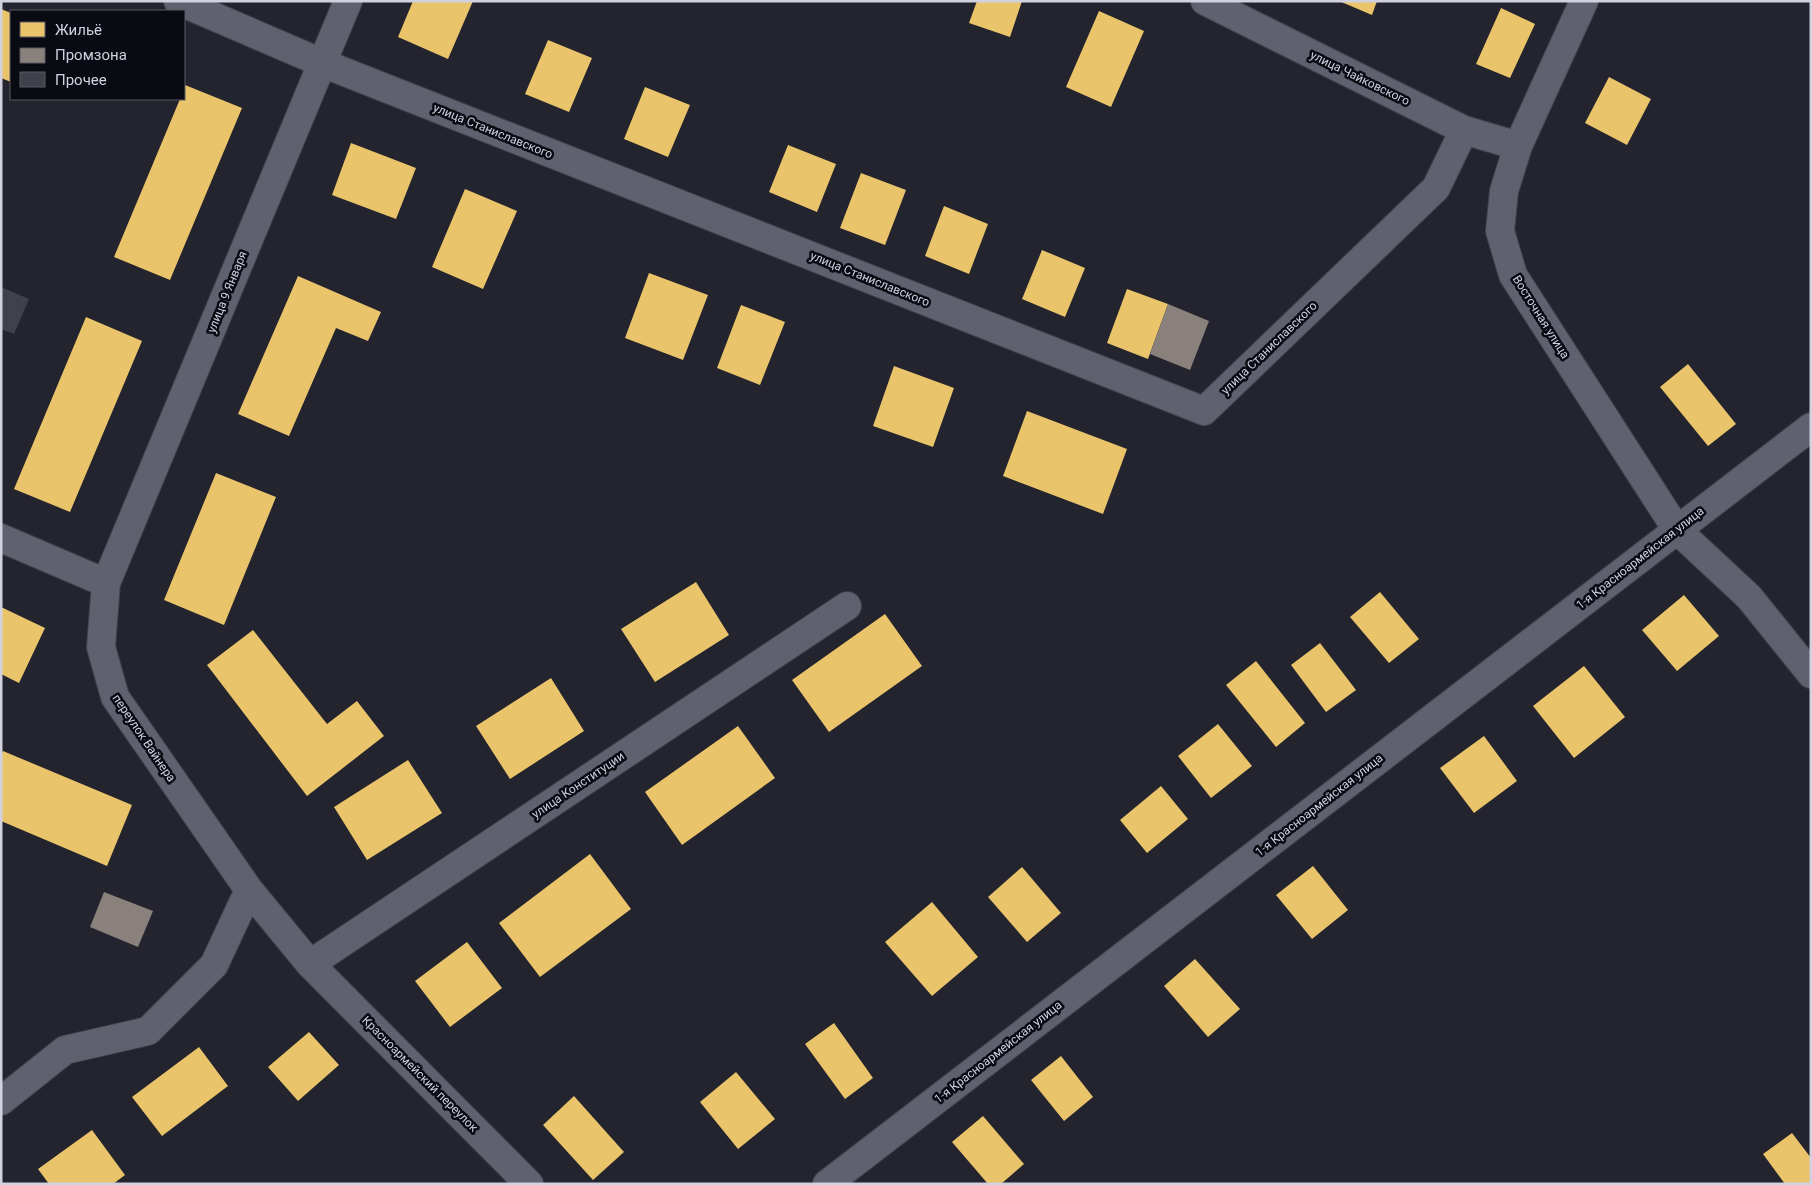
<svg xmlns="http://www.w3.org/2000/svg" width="1812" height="1185" font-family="Roboto,sans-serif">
<rect width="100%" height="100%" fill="#24242f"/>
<path fill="#e9c46a" d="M413,1H473L448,59L398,37Z
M977,1H1022L1010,37L969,23Z
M1339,1H1377L1372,15Z
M1501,8L1535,24L1510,78L1476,64Z
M1,9L11,13V82L1,78Z
M1099,11L1144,31L1111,107L1066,87Z
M548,40L592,58L569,112L525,94Z
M1609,77L1651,99L1627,145L1585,123Z
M185,85L242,108L170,280L114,257L180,99H184Z
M645,87L690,105L668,157L624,139Z
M351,143L416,168L396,219L332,195Z
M788,145L836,164L817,212L769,192Z
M861,173L906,190L885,245L840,228Z
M465,189L517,211L483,289L432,267Z
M944,206L988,224L969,274L925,256Z
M1042,250L1085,268L1065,317L1022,299Z
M649,273L708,295L683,360L625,338Z
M298,276L381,312L368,341L336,328L289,436L238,414Z
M1127,289L1168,304L1148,359L1107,343Z
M741,305L785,322L760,385L717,368Z
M86,317L142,341L70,512L14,489Z
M1688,364L1736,424L1708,446L1660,387Z
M894,366L954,388L933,447L873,426Z
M1027,411L1127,449L1103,514L1003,476Z
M216,473L276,497L224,625L164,600Z
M696,582L729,635L655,682L621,629Z
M1380,592L1419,639L1389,663L1350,617Z
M1684,595L1719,636L1677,671L1642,630Z
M1,607L45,628L19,683L1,674Z
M885,614L922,666L829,732L792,680Z
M253,630L327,724L357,701L384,736L307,796L207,665Z
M1320,643L1356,690L1326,712L1291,665Z
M1256,661L1305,723L1276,747L1226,685Z
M1584,666L1625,717L1574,758L1533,706Z
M551,678L584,731L510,779L476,726Z
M1218,724L1252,766L1211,798L1178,756Z
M738,726L775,778L682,845L645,792Z
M1484,736L1517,781L1474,813L1440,768Z
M3,751L132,805L107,866L1,821V755Z
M408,760L442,813L367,860L334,807Z
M1161,786L1188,819L1147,853L1120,820Z
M590,854L631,909L540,977L499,923Z
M1313,866L1348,910L1312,939L1276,895Z
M1022,867L1061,913L1027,942L988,897Z
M932,902L978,957L932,996L885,942Z
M467,942L502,988L450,1027L415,981Z
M1195,959L1240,1009L1208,1037L1164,986Z
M834,1023L873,1078L845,1099L805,1044Z
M309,1032L339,1065L298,1101L268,1067Z
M199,1047L228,1086L162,1136L132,1097Z
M1061,1056L1093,1097L1064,1121L1031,1080Z
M736,1072L775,1119L738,1149L700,1102Z
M574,1096L624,1152L593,1180L543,1125Z
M983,1116L1024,1164L1001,1184H988L952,1142Z
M92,1130L125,1175L113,1184H49L38,1169Z
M1792,1133L1811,1158V1184H1785L1763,1154Z"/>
<path fill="#8a817c" d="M1168,304L1209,321L1190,370L1150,354Z
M104,892L153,911L138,947L90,927Z"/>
<path fill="#41414b" d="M1,287L29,299L14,334L1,329Z"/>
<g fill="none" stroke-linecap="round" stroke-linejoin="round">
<g stroke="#41414a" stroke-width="30">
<path id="minor" d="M178,1L322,63L1204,411L1436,188L1464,130
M1205,1L1464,130L1518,146
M1584,1L1518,146L1504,191L1500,231L1513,275L1677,530L1749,597L1811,674
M1,538L106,583L101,647L115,697L249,890L310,964L529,1184
M106,583L348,1
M310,964L847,606
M1,1101L65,1050L148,1031L214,965L249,890
M827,1184L1811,427"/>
</g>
<use href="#minor" stroke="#60606f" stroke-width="28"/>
</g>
<g text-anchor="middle" stroke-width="5" stroke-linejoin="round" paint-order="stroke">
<g font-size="12" fill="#d1d1df" stroke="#0a0a13">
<text transform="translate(1360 78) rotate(26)" y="4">улица Чайковского</text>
<text transform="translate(493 131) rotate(22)" y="4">улица Станиславского</text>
<text transform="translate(870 279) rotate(22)" y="4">улица Станиславского</text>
<text transform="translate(227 292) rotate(-68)" y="4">улица 9 Января</text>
<text transform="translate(1541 317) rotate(58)" y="4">Восточная улица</text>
<text transform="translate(1269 348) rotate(-44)" y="4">улица Станиславского</text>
<text transform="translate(1640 558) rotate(-38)" y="4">1-я Красноармейская улица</text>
<text transform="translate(144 738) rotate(56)" y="4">переулок Вайнера</text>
<text transform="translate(578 785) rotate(-34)" y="4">улица Конституции</text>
<text transform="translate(1319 805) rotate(-38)" y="4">1-я Красноармейская улица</text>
<text transform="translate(998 1052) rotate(-38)" y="4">1-я Красноармейская улица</text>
<text transform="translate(420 1074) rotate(45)" y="4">Красноармейский переулок</text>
</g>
</g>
<rect width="1812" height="1185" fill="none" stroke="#d1d1df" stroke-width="5"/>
<rect x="10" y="10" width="175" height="90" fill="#0a0a13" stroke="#5a5a65"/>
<rect x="20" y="22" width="25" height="15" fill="#e9c46a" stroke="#5a5a65"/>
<text x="55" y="35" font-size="15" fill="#d1d1df">Жильё</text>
<rect x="20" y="48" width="25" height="15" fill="#8a817c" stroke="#5a5a65"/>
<text x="55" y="60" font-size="15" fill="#d1d1df">Промзона</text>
<rect x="20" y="72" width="25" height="15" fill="#41414b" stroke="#5a5a65"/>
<text x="55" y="85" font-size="15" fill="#d1d1df">Прочее</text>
</svg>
